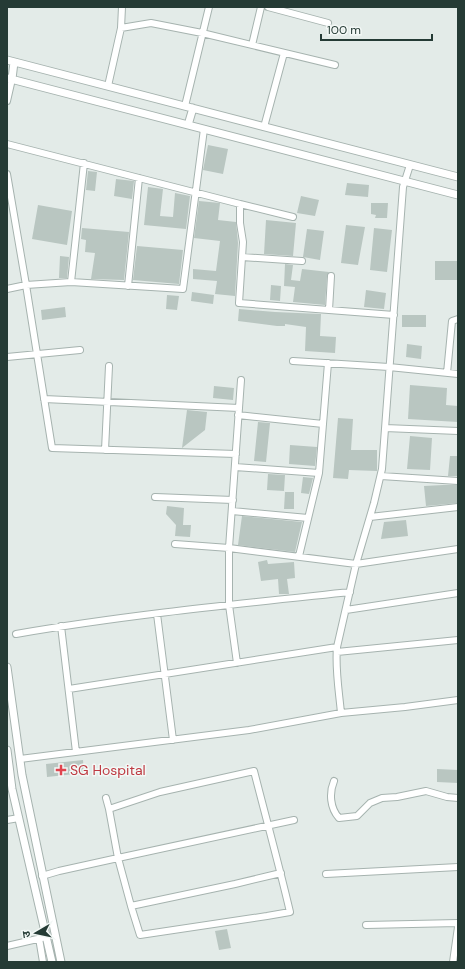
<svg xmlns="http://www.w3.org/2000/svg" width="465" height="969" font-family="'DM Sans','Noto Sans Devanagari',sans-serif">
<rect width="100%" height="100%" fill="#e3ebe8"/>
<path fill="#b9c6c1" d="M208,145L228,149L223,174L203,170Z
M88,171L97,172L95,191L86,190Z
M116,179L134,181L132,199L114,196Z
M347,183L369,185L368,197L345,195Z
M148,187L163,189L160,216L173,217L175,193L190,196L186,229L144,225Z
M301,196L319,200L315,216L297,213Z
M199,201L220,203L218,220L236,222L238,243L235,296L215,294L217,281L193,279V269L216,271L220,241L194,238Z
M371,203H388L387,218H375L376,215L371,214Z
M38,205L72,211L67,245L32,239Z
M266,220L296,223L293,256L264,254Z
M346,225L365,227L358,265L341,263Z
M82,228L129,232L124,280L91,279L95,253L85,252L86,240L81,239Z
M374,228L392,230L387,272L370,270Z
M307,229L324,231L320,260L303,257Z
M137,246L183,250L179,284L133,280Z
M60,256L69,257L67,278H59Z
M435,261H458V280H435Z
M285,264L293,265L291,280L300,281L302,269L329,272L327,276L325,305L293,302L295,287L284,286Z
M271,285L281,286L280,301L270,300Z
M366,290L386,293L384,309L364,307Z
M192,292L214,295L213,304L191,301Z
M167,295L179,296L177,310L166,309Z
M65,307L66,317L42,320L41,310Z
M239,309L275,312L321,314L320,336L336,337L335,353L305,351L306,327L285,324V326H277L238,321Z
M402,315H426V327H402Z
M407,344L422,346L421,359L406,357Z
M410,385L447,388L446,405L458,406V422L408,419Z
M214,386L234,388L233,400L213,398Z
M187,410L207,412L205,430L182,448Z
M338,418L353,419L351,450H377V471L349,470L348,479L333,478Z
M258,422L270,423L266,462L254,461Z
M410,436L432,438L430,470L407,469Z
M290,445L317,447L315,466L289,464Z
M450,456H458V476H448Z
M268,474L285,475L284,491L267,490Z
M303,477L313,478L309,494L301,493Z
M443,485H458V503L426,506L424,486Z
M285,492H294V509H284Z
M167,506L184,508L183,525H191L190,537L175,536L176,525L166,514Z
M242,516L302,522L295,552L238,545Z
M406,520L408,536L381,539L384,522Z
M267,560L268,564L294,562L295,578L287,579L289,594H279L278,579L261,581L258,562Z
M83,760L84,773L47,777L46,764Z
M437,769L458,770V783L437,782Z
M227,929L231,948L219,950L215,931Z"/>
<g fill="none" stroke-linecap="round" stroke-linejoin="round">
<g stroke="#a6b3af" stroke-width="8">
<path id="minor" d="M268,7L328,23
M121,28L151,23L202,33L335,65
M252,45L261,7
M108,86L121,28L122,7
M7,101L12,79
M185,106L209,7
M264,127L284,53
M7,144L240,204V223L243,242L239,303L394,315
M410,165L403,187L382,469L374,503L356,564L337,647C335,669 339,691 341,713L405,707L458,700
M7,174L26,285L52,448L236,454
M240,204L293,217
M242,257L302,261
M71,282L84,163
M128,286L139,178
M7,289L26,285L71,282L183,289L204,129
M329,310L331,276
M7,357L80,350
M293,361L389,367L458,374
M447,373L452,321L458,319
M44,399L239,408
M238,415L323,424
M385,428L458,431
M105,450L109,366
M235,467L319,473
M381,476L458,481
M155,497L233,500
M232,511L308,518
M370,517L458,507
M175,544L229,548L356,564L458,549
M299,556L319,473L328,363
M346,610L458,593
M157,614L173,740
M61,626L76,752
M16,634C126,615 238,604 350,592
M337,652L458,640
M237,663L229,605V548L241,380
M69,689L337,647
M20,759L249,730L341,713
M334,781C329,793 330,808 339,818L357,816L370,803L382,798L397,797L426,791L447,797L458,798
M106,798L109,809
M7,820L19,818
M326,874L458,867
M42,876L59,871L118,858L131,906L235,884L281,873
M131,906L140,935L267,916L290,912C279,865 266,818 254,771L160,792L109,809L118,858L294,820
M366,925L458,923
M39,938L43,962
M7,946L46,937
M453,962L458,927"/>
</g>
<g stroke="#a6b3af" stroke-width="9">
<path id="tertiary" d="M7,60L458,177
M7,78L458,195
M12,79L14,62
M188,125L193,108
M7,667L22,775L61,962
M7,750L12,789L52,962"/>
</g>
<use href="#minor" stroke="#fff" stroke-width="6"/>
<use href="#tertiary" stroke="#fff" stroke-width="7"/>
</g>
<path fill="#e0444e" stroke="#f3f8f6" stroke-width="1.5" d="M59 764h4v4h4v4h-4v4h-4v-4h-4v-4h4z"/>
<g text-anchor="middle" stroke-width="3" stroke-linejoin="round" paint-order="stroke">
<g font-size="14" fill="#be3a42" stroke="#f3f8f6" text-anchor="start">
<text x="70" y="775">SG Hospital</text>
</g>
</g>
<rect width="465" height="969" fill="none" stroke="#253b35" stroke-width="16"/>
<g transform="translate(36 933) rotate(261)" stroke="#f3f8f6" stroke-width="3" paint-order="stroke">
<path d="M0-3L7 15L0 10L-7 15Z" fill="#253b35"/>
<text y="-6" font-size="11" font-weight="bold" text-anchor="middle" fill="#253b35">उ</text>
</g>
<path d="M321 34v6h111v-6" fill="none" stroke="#253b35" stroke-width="2"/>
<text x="327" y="34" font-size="12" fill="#253b35" stroke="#f3f8f6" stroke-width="3" paint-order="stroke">100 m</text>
</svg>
